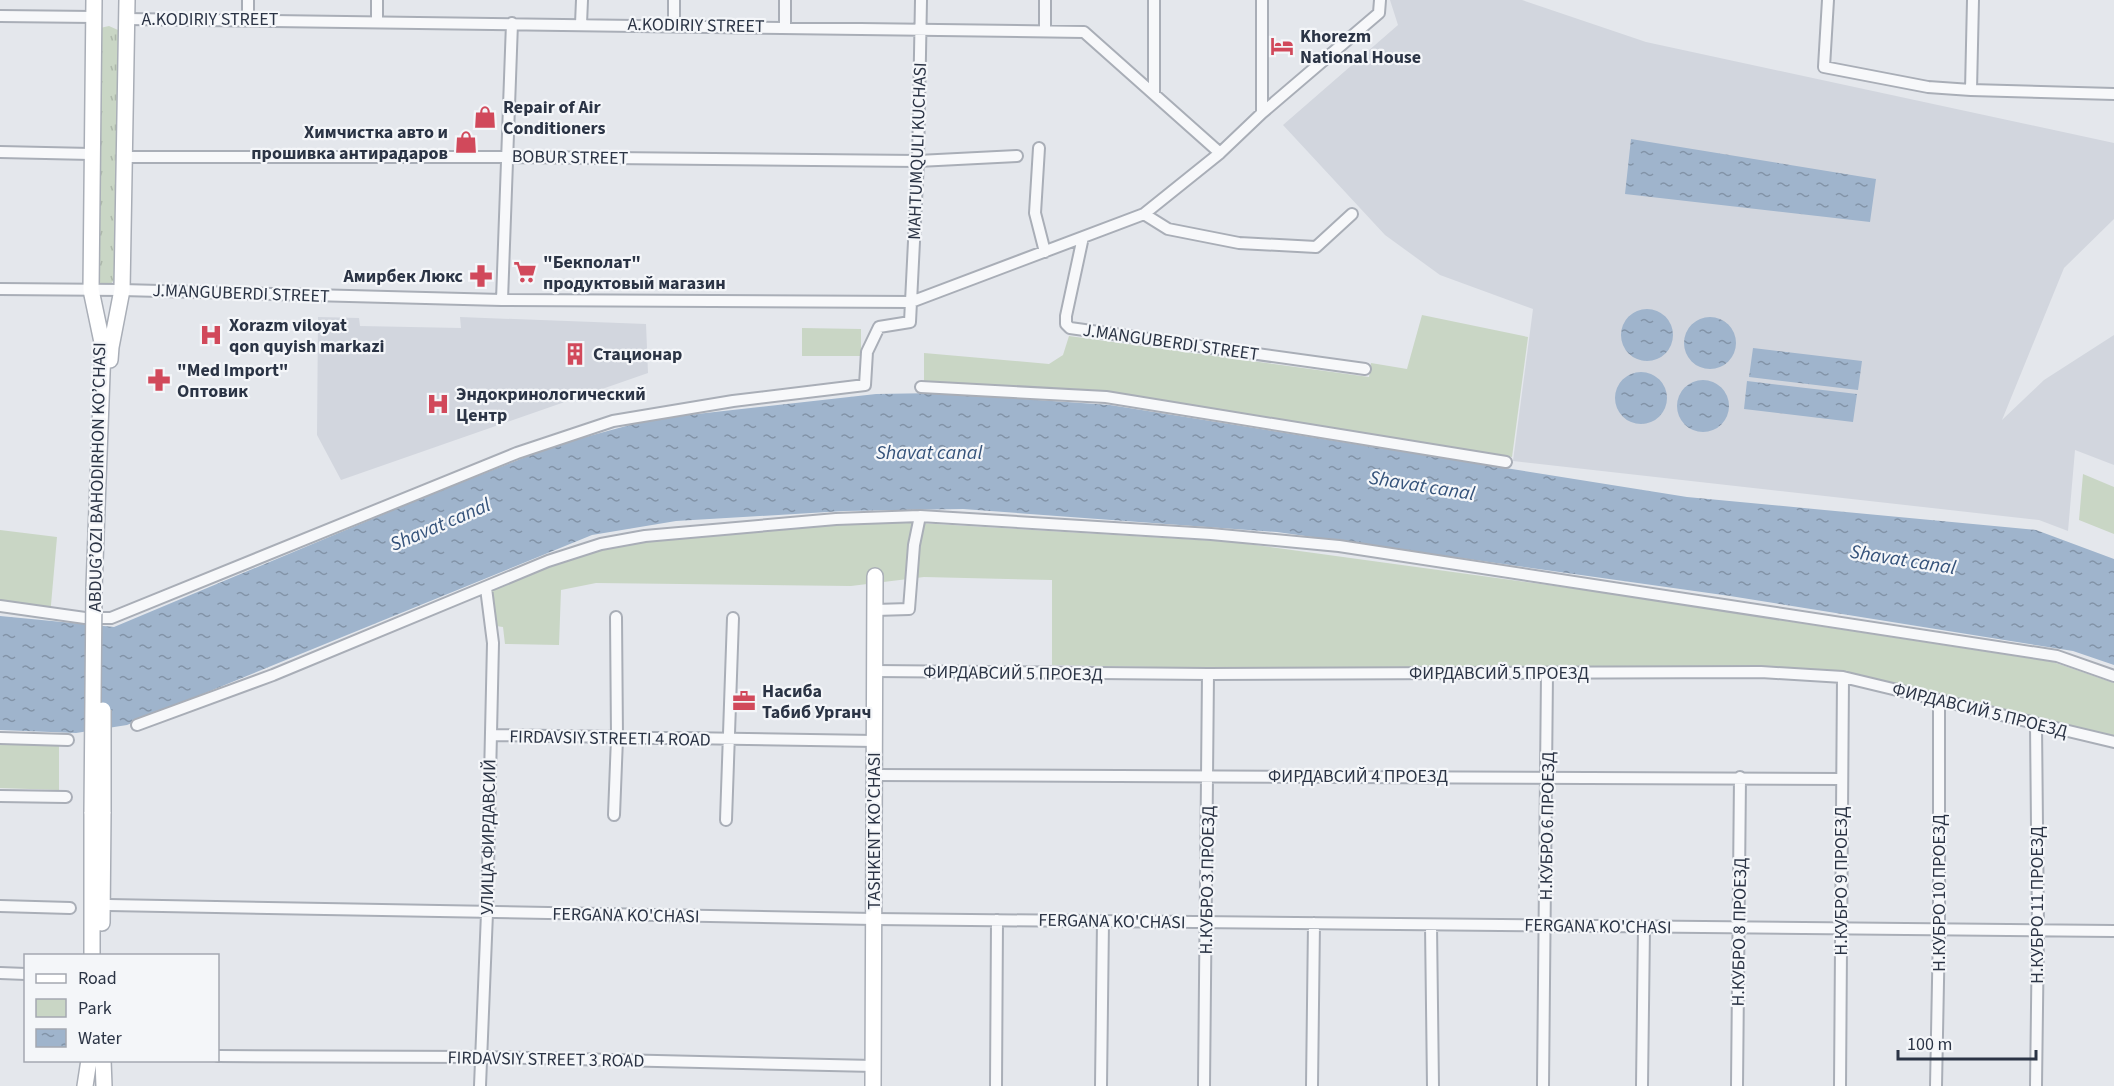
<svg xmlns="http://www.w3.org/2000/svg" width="2114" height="1086" font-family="'Source Sans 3',sans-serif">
<defs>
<pattern id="grass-tufts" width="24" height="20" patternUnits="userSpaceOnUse" patternTransform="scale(1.5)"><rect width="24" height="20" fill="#c9d6c5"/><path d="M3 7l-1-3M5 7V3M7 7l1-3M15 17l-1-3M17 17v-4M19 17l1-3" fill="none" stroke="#adb8ab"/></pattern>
<pattern id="water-ripples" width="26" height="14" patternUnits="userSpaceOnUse" patternTransform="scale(1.5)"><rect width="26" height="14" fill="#9fb4cc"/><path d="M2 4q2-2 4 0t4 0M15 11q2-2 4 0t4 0" fill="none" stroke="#8293a7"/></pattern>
</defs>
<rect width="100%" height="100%" fill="#e4e7ec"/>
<path fill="#d2d6de" d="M1390,0H1522L1646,42L2114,143V219L2064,268L2002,420L2044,380L2114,335V465L2075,450L2068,531L2039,520L1513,461L1533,309L1440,275L1385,235L1283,125L1398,25Z
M318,317L359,318L360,326L461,328L460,317L646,324L648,373L341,480L317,435Z"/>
<path fill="url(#grass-tufts)" d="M109,26L118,30L114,280L111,284H101L98,279L100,28Z"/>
<path fill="#c9d6c5" d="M1422,315L1528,337L1512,457L1097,390L924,381V353L1049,364L1063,355L1069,336L1369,377L1371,363L1407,369Z
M802,328L861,329V356H802Z
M2083,474L2114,487V534L2079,520Z
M902,522L1233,542L1578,589L2053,662L2114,683V738L1847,674L1544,668H1207L1052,665V580L924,577L851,586L596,583L561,590L559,645L505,644L503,627L496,626L492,591L543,569L605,548L652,540L838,523Z
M0,530L57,537L50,616L0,609Z
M0,743L59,745V790L0,788Z"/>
<path fill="url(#water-ripples)" d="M1631,139L1876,179L1870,222L1625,194Z
M1621 335a26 26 0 1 1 52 0a26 26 0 1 1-52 0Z
M1684 343a26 26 0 1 1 52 0a26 26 0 1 1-52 0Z
M1753,348L1862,361L1858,390L1749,377Z
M1615 398a26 26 0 1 1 52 0a26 26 0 1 1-52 0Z
M1677 406a26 26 0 1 1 52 0a26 26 0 1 1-52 0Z
M1747,381L1857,394L1853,422L1744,409Z
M937,393L1110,405L1687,497L2036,530L2114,559V665L2073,651L1730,596L1277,532L963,509L844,511L676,521L592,535L127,725L76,733L0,730V616L114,627L427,496L556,445L652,419L876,394Z"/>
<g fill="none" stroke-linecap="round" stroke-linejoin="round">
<g stroke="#a9aeb7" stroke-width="14">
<path id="street" d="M1045,0V31
M1262,0V113
M1828,0L1824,67L1928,87L1971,90L2114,94
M0,16L94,17
M126,19L1084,32L1220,153
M248,19V0
M377,21V0
M581,24L582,0
M674,25V0
M785,26V0
M1971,90L1973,0
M1154,94V0
M1039,148L1035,213L1045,252
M0,152L91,154
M124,157H509L918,161L1017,156
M1144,214L1168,229L1239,243L1316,247L1352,214
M1083,237L1066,316V324L1070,328L1365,369
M0,289L122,290L502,300L911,302L1144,214L1220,153L1262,113L1379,13L1380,0
M502,300L512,23
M921,387L1106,397L1506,462
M0,606L85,618H111L517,453L613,421L733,401L865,385L867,352L879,327L910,322L918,161L921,0
M875,610L909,609L914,545L920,516L1211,534L1339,546L2057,656L2114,676
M875,671L1208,674L1761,672L1843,677L2114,742
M137,725L273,675L548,561L601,544L645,536L836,519L920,516
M491,735L875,741
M0,738L68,740
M875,775L1842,779
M0,796L66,797
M614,815L617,738L616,617
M726,820L733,618
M109,905L874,919L2114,931
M0,906L70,908
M1431,925L1433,1086
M0,973L26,974
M218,1056L481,1057L874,1066
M480,1086L487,913L493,643L486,588
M996,1086L997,920
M1101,1086L1103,921
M1204,1086L1208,674
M1312,1086L1314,923
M1543,1086L1547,673
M1642,1086L1644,927
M1737,1086L1740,777
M1840,1086L1843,677
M1936,1086L1939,930V700
M2036,1086L2038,930L2036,724"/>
</g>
<g stroke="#a9aeb7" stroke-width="18">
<path id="secondary" d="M94,0L91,290L103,347L94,588
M110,360L111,347L122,290L127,0
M92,812V956
M102,923L103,812
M103,1060L104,1086
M85,1086L89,1060
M873,1086L875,576"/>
</g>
<use href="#street" stroke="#f7f8fa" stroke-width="10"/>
<use href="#secondary" stroke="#fff" stroke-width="15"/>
<g stroke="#a9aeb7" stroke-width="18" stroke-linecap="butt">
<path id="secondary-bridge" d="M92,812L94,588
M103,812V710"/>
</g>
<use href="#secondary-bridge" stroke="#fff" stroke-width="15"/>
</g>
<defs>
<g id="hotel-bare" transform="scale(1.8)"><path d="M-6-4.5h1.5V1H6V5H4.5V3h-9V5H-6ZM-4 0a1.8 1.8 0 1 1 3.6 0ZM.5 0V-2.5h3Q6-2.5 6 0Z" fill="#d1495b" stroke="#f4f6f9" stroke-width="2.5" paint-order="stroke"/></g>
<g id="shop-bare" transform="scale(1.8)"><path d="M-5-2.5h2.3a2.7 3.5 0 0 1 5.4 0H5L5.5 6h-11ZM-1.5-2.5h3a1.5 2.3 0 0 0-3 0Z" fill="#d1495b" stroke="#f4f6f9" stroke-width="2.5" paint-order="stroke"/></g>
<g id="supermarket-bare" transform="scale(1.8)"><path d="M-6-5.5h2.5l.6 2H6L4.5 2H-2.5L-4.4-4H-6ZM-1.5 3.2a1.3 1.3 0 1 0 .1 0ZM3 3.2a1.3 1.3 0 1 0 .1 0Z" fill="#d1495b" stroke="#f4f6f9" stroke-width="2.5" paint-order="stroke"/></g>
<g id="pharmacy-bare" transform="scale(1.8)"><path d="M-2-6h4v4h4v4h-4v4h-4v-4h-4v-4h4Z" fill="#d1495b" stroke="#f4f6f9" stroke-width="2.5" paint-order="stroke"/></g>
<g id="hospital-bare" transform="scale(1.8)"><path d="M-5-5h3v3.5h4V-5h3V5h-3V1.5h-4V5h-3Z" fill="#d1495b" stroke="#f4f6f9" stroke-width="2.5" paint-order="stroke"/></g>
<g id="building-bare" transform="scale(1.8)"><path d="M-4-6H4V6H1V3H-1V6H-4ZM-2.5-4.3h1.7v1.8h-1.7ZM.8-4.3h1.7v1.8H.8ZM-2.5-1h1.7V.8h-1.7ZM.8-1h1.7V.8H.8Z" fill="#d1495b" stroke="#f4f6f9" stroke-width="2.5" paint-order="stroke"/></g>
<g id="office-bare" transform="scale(1.8)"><path d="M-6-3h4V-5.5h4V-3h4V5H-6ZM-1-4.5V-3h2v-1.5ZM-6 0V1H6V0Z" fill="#d1495b" stroke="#f4f6f9" stroke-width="2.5" paint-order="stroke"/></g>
</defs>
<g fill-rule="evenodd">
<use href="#hotel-bare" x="1282" y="46"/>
<use href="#shop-bare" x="485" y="117"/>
<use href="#shop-bare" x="466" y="142"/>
<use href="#supermarket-bare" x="525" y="272"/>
<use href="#pharmacy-bare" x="481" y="276"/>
<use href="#hospital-bare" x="211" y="335"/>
<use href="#building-bare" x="575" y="354"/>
<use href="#pharmacy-bare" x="159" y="380"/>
<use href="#hospital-bare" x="438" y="404"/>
<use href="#office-bare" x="744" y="701"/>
</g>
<g text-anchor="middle" stroke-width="4.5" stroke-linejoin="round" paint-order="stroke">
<g font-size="18" fill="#2b3445" stroke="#f4f6f9">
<text x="210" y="25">A.KODIRIY STREET</text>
<text transform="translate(696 25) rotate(1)" y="6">A.KODIRIY STREET</text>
<text transform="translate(917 151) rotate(-88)" y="6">MAHTUMQULI KUCHASI</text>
<text transform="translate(570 157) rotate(1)" y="6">BOBUR STREET</text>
<text transform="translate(241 293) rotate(2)" y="6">J.MANGUBERDI STREET</text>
<text transform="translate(1171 342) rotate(8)" y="6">J.MANGUBERDI STREET</text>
<text transform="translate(97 477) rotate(-89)" y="6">ABDUG’OZI BAHODIRHON KO’CHASI</text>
<text transform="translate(1013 673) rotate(1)" y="6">ФИРДАВСИЙ 5 ПРОЕЗД</text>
<text x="1499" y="679">ФИРДАВСИЙ 5 ПРОЕЗД</text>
<text transform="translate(1980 710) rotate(14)" y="6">ФИРДАВСИЙ 5 ПРОЕЗД</text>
<text transform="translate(610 738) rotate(1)" y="6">FIRDAVSIY STREETI 4 ROAD</text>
<text x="1358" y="782">ФИРДАВСИЙ 4 ПРОЕЗД</text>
<text transform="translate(1547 826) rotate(-89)" y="6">Н.КУБРО 6 ПРОЕЗД</text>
<text transform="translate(874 831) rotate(-90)" y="6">TASHKENT KO'CHASI</text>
<text transform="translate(488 837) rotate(-89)" y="6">УЛИЦА ФИРДАВСИЙ</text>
<text transform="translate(1207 880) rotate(-89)" y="6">Н.КУБРО 3 ПРОЕЗД</text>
<text transform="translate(1841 881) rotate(-90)" y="6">Н.КУБРО 9 ПРОЕЗД</text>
<text transform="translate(1939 893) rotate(-90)" y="6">Н.КУБРО 10 ПРОЕЗД</text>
<text transform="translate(2037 905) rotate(-90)" y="6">Н.КУБРО 11 ПРОЕЗД</text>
<text transform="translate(626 915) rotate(1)" y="6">FERGANA KO'CHASI</text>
<text transform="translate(1112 921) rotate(1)" y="6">FERGANA KO'CHASI</text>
<text transform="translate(1598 926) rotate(1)" y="6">FERGANA KO'CHASI</text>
<text transform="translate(1739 932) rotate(-89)" y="6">Н.КУБРО 8 ПРОЕЗД</text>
<text transform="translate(546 1059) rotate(1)" y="6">FIRDAVSIY STREET 3 ROAD</text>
</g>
<g font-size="18" font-weight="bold" fill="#2b3445" stroke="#f4f6f9" text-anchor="start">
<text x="1300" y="42">Khorezm<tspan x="1300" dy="21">National House</tspan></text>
<text x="503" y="113">Repair of Air<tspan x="503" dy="21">Conditioners</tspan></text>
<text x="448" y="138" text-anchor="end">Химчистка авто и<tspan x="448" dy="21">прошивка антирадаров</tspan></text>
<text x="543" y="268">"Бекполат"<tspan x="543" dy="21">продуктовый магазин</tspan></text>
<text x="463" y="282" text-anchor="end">Амирбек Люкс</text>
<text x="229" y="331">Xorazm viloyat<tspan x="229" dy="21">qon quyish markazi</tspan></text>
<text x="593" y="360">Стационар</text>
<text x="177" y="376">"Med Import"<tspan x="177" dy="21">Оптовик</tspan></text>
<text x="456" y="400">Эндокринологический<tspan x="456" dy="21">Центр</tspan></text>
<text x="762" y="697">Насиба<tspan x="762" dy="21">Табиб Урганч</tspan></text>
</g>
<g font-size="20" font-style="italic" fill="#34527a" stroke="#f4f6f9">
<text x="929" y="459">Shavat canal</text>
<text transform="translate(1422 485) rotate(9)" y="7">Shavat canal</text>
<text transform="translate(440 524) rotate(-23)" y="7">Shavat canal</text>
<text transform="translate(1903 559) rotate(9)" y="7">Shavat canal</text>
</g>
</g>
<rect x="24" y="954" width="195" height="108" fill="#f4f6f9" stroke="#a4a8b1" stroke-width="1.5"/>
<rect x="36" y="974" width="30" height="9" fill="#ffffff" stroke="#a4a8b1" stroke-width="1.5"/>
<text x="78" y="984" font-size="18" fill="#2b3445">Road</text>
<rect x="36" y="999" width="30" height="18" fill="#c9d6c5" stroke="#a4a8b1" stroke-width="1.5"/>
<text x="78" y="1014" font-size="18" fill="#2b3445">Park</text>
<rect x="36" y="1029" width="30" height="18" fill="url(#water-ripples)" stroke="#a4a8b1" stroke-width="1.5"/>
<text x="78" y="1044" font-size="18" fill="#2b3445">Water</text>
<path d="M1898 1050v9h138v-9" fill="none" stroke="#2b3445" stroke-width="3"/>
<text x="1907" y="1050" font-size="18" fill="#2b3445" stroke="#f4f6f9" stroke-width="4.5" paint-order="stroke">100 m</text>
</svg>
